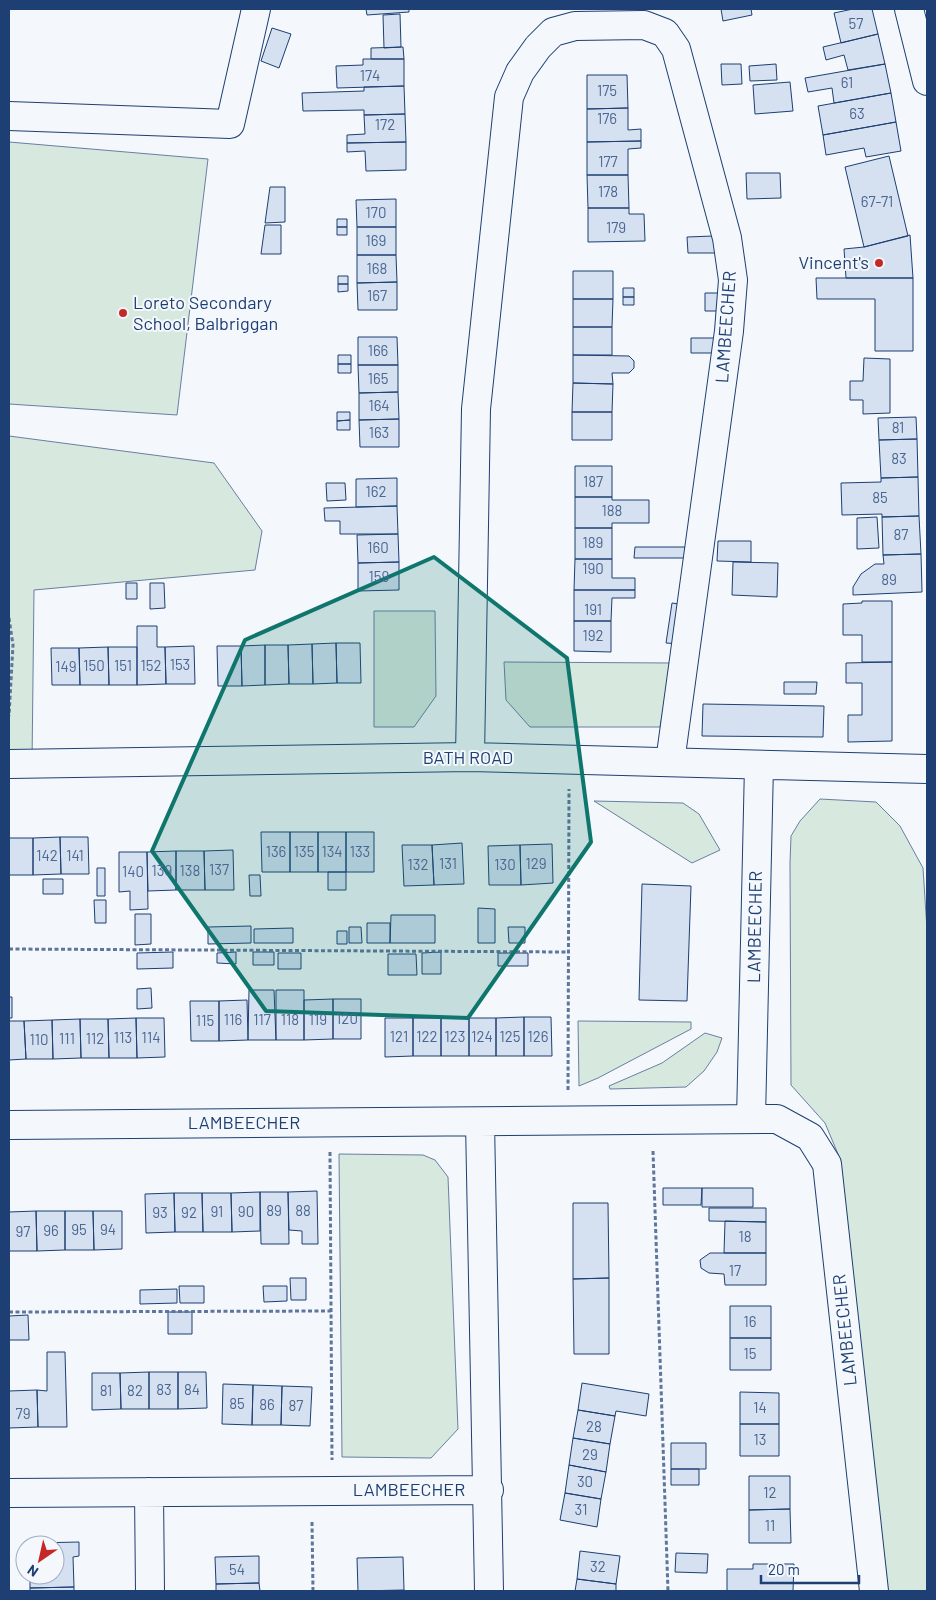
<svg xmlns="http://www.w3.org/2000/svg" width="936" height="1600" font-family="Barlow,sans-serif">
<rect width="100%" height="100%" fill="#f4f7fb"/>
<path fill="#d7e8df" stroke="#687fa3" d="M9,142L208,159L177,415L9,404Z
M9,436L214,463L262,531L255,570L34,590L32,764H9Z
M374,611H435L436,696L414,727H374Z
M504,662L672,663L660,727H530L506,700Z
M820,799L876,802L900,826L923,868L927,930V1591H887L838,1154L825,1123L791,1085L790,863L791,836L800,821Z
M594,801L683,803L699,814L720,850L692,863Z
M578,1021L691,1022V1029L598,1078L579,1086Z
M705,1033L722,1038L717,1052L704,1071L686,1087L610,1089L609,1086L662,1063Z
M339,1154L423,1155L435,1160L448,1177L458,1429L431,1458L342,1457Z"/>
<path fill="#d5e0f0" stroke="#1d3f73" d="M366,9H409V12L367,15Z
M721,9H751L752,15L723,21Z
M853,9H872L878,34L841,43L834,13Z
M400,14L401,47L384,48L383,15Z
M272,28L291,34L279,68L261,61Z
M878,34L885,64L848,70L844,55L826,60L823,47Z
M403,47L404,59H371V48Z
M363,59H404V86L337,88L336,66L363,65Z
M721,64H741L742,84L722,85Z
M776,64L777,80L750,81L749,66Z
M885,64L891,93L834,103L832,88L808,92L805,78Z
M587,75H627L628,108L587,109Z
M790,82L793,111L755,114L753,85Z
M404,86L405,114L364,115V110L303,111L302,93L364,91V87Z
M891,93L896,122L823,135L818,106Z
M628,108V130L641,129V141L587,142V109Z
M405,114L406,142L347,143V135L365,134L364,115Z
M896,122L901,151L866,157L864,148L826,155L823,135Z
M641,141V148L628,149V175H587V142Z
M406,142V170L366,171L365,151L347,152V143Z
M889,156L908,236L864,247L845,167Z
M746,173H780L781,198L747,199Z
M587,175H628L629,208H588Z
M270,187H285V222L265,223Z
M396,199V227H357L356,200Z
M588,208H629V214H644L645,241L588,242Z
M337,219H347V227H337Z
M265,225H281V254H261Z
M337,227H347V235H337Z
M357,227H396V255H357Z
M910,235L913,278H846L844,249L864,247Z
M713,236L717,253H688L687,237Z
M357,255H396L397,282L357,283Z
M573,271H613V299H573Z
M338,276H348V284H338Z
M816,278H913V351H875V299H817Z
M397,282V310H358L357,283Z
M338,284H348V291L338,292Z
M623,288H634V297H623Z
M705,293H722L723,311H705Z
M623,297H634V305H623Z
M573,299H613L612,327H573Z
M573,327H612V355H573Z
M358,337H397L398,365H358Z
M691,338H718V353H691Z
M338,355H351V364H338Z
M573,355L629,356L634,361V368L629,373H612L613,384L573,383Z
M864,358L890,359V413L863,414V400H850V381H863Z
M338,364H351V373H338Z
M358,365H398V392L359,393Z
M573,383L613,384L612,412H572Z
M398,392L399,419L359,420V393Z
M337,412H350V420L337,421Z
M572,412H612V440H572Z
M916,417L917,439L879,440L878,418Z
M399,419V447H360L359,420Z
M350,420V430H337V421Z
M917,439L918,477L881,478L879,440Z
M575,466H612V497H575Z
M918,477L919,516L882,517V514L842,515L841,483L881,482V478Z
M397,478V506L356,507V479Z
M326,483H345L346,500L327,501Z
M575,497H612V500H649V523H612V528H575Z
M397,506L398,534H340V521H325L324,508Z
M919,516L921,554L883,555L882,517Z
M877,517L879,548L857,549V518Z
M575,528H612V559H575Z
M398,534L399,562L358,563L357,535Z
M718,541H751V562L717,561Z
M635,547H685V558H634Z
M921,554L922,592L853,595V587L861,574L875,564H884L883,555Z
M575,559H612V578H635V590H574Z
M399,562V590L358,591V563Z
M733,562L778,563L777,597L732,595Z
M126,583H137V599H126Z
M150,583H164L165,608L150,609Z
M574,590H635V598H612L611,621H574Z
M862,601H892V662H862V635H843V604L862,603Z
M672,603L686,605L681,644L666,643Z
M574,621H611V652L574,651Z
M137,626H157V647H165L166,684L137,685Z
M336,643L337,683L313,684L312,644Z
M336,643H360L361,683H337Z
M312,644L313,684H289L288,645Z
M265,645V685L242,686L241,646Z
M265,645H288L289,684L265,685Z
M194,646L195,684H166L165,647Z
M217,646H241L242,686H218Z
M108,647L109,685H80L79,648Z
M108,647H137V685H109Z
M51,648H79L80,685H52Z
M892,662V741L848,742V715H862V683H846V663Z
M784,682H817L816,694H784Z
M703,704L824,706L823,737L702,736Z
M261,832H290V872H262Z
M290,832H318V872H290Z
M318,832H346V872H318Z
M346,832H374V872H346Z
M60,837L61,874L33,875V838Z
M60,837H88L89,874H61Z
M9,838H33V875H9Z
M462,843L464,884L434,885L432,845Z
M552,844L553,883L521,885L520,845Z
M402,845H432L434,885L404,886Z
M520,845L521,885H489L488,846Z
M233,850L234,890H205L204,851Z
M176,851V890L148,891L147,852Z
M176,851H204L205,890H176Z
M119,852H147L148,909L130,910V891L119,892Z
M97,868H105V896H97Z
M328,872H346V890H328Z
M249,875H260L261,896H250Z
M43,879H63V894H43Z
M642,884L691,886L687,1001L639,1000Z
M94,900H106V923H95Z
M478,908L495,909V943H478Z
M135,914H151V944L135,945Z
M391,915H435V943H390Z
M367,923H390V943H367Z
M251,926V943L208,944V927Z
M349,927H361L362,943H349Z
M508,927H525V943H509Z
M293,928V943H254V929Z
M337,931H347V944H337Z
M173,952V968L137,969V953Z
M236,952V964L217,963V953Z
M253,952H274V965H253Z
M441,952V974H422V953Z
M278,953H301V969H278Z
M498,953H528V966H498Z
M388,954H416L417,975H388Z
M151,988L152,1008L137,1009V989Z
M249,990H274L276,1040H248Z
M276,990H304V1040H276Z
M9,997H12V1018H9Z
M333,999V1039L304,1040V1000Z
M333,999H361V1039H333Z
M247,1000L248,1040L219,1041V1001Z
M190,1001H219V1041H191Z
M524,1017V1056H496V1018Z
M524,1017H551L552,1056H524Z
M136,1018L137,1058H109L108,1019Z
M136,1018H164L165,1057L137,1058Z
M385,1018H413V1056L385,1057Z
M413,1018H441V1056H413Z
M441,1018H469V1056H441Z
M469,1018H496V1056H469Z
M80,1019L81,1058L53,1059L52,1020Z
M80,1019H108L109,1058H81Z
M52,1020L53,1059H26L24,1021Z
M9,1021H24L26,1059L9,1060Z
M663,1188H702L701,1205H663Z
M702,1188H753V1207H702Z
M317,1191L318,1244H302V1231L289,1230L288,1192Z
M260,1192V1231L232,1232L231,1193Z
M260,1192H288L289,1244H261Z
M174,1193L175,1232L146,1233L145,1194Z
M174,1193H202L203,1232H175Z
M202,1193H231L232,1232H203Z
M573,1203H608L609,1278L573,1279Z
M709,1208H766V1222L709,1221Z
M36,1211L37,1251H9V1212Z
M36,1211H65V1250L37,1251Z
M65,1211H93L94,1250H65Z
M93,1211H122V1249L94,1250Z
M725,1221L766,1222V1253H724Z
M710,1253H766V1285H725L724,1274L709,1273L701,1268L700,1260Z
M290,1278H306V1300H291Z
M609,1278V1354H574L573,1279Z
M179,1286H204V1303H180Z
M263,1286H287V1301L264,1302Z
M177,1289V1303L140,1304V1290Z
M730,1306H771V1338H730Z
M168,1312H192V1334H168Z
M28,1315L29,1340H9V1316Z
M730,1338H771V1370H730Z
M47,1352H65L67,1427H38L37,1390L47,1391Z
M149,1372V1409H121L120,1373Z
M149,1372H178V1409H149Z
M178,1372H206L207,1408L178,1409Z
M92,1373H120L121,1409L92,1410Z
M582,1383L649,1394L646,1416L616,1411L615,1416L578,1410Z
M223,1384L253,1385L252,1425L222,1424Z
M253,1385L282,1386L281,1425H252Z
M282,1386L312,1387L310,1426L281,1425Z
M37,1390L38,1427L9,1428V1391Z
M740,1392L779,1393V1424H740Z
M578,1410L615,1416L610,1444L573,1438Z
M740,1424H779V1456H740Z
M573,1438L610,1444L606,1472L569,1465Z
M671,1443H706V1469H671Z
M569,1465L606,1472L601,1499L565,1493Z
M671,1469H699V1485H671Z
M749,1476H790V1509L749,1510Z
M565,1493L601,1499L597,1527L560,1520Z
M790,1509L791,1543H749V1510Z
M79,1542V1556L73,1557L74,1587L30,1588V1575H55V1545H33V1543Z
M580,1551L620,1556L616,1584L577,1579Z
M676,1553L708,1554L707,1573L675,1572Z
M259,1556V1583L216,1584L215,1557Z
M403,1557L404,1590L358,1591L357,1558Z
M753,1564H794L793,1591H727V1569H753Z
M577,1579L616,1584V1591H575Z
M259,1583L260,1591H216V1584Z
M74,1587V1591H30V1588Z"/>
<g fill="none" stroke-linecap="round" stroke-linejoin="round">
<g stroke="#1d3f73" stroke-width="30">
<path id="minor" d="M9,116L230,124L256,9
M470,757L476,409L509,97L520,72L538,47L553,32L575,26L644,25L665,33L676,49L727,238L733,280L729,331L670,762
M9,764L470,757L927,769
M751,1119L759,765
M480,1122L489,1591
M9,1125L777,1119L810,1137L827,1164L874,1591
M149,1492L150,1591
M9,1493L489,1490"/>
</g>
<g stroke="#1d3f73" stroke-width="30">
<path id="major" d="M909,9L927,81"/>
</g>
<path stroke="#5e769c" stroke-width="3" stroke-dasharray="4 2.5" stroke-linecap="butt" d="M9,618L13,645L9,716
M9,949L569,952
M568,1090L569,789
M653,1151L668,1591
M330,1152L332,1460
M9,1312L331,1311
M312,1522L313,1591"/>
<use href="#minor" stroke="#f4f7fb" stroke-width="28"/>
<use href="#major" stroke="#f4f7fb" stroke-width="28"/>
</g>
<path fill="#0f766e" fill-opacity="0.2" stroke="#0f766e" stroke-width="4" stroke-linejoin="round" d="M434,557L567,658L591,842L468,1018L266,1011L152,851L245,640Z"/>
<g fill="#c62828" stroke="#f4f7fb" stroke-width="2">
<circle cx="879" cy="263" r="5"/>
<circle cx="123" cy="313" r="5"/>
</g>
<g text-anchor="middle" stroke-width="4" stroke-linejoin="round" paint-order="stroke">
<g font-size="15" fill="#4b6792">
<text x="856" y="29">57</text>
<text x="370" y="81">174</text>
<text x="847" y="88">61</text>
<text x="607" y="96">175</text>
<text x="857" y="119">63</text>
<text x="607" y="124">176</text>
<text x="385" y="130">172</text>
<text x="608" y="167">177</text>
<text x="608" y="197">178</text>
<text x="877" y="207">67-71</text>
<text x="376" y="218">170</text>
<text x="616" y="233">179</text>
<text x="376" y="246">169</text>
<text x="377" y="274">168</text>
<text x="377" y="301">167</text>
<text x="378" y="356">166</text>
<text x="378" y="384">165</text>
<text x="379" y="411">164</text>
<text x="898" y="433">81</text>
<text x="379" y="438">163</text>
<text x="899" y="464">83</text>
<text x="593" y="487">187</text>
<text x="376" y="497">162</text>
<text x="880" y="503">85</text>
<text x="612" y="516">188</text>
<text x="901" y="540">87</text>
<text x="593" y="548">189</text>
<text x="378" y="553">160</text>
<text x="593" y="574">190</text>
<text x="379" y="582">159</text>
<text x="889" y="585">89</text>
<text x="593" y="615">191</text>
<text x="593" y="641">192</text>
<text x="180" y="670">153</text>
<text x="94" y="671">150</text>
<text x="123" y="671">151</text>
<text x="151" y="671">152</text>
<text x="66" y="672">149</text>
<text x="276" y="857">136</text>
<text x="304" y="857">135</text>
<text x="332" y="857">134</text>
<text x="360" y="857">133</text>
<text x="47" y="861">142</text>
<text x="75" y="861">141</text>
<text x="448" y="869">131</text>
<text x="536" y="869">129</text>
<text x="418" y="870">132</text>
<text x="505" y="870">130</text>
<text x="219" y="875">137</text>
<text x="162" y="876">139</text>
<text x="190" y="876">138</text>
<text x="133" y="877">140</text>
<text x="347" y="1024">120</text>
<text x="233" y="1025">116</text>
<text x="262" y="1025">117</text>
<text x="290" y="1025">118</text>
<text x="318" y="1025">119</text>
<text x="205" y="1026">115</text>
<text x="399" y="1042">121</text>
<text x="427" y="1042">122</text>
<text x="455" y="1042">123</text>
<text x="482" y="1042">124</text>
<text x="510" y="1042">125</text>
<text x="538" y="1042">126</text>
<text x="123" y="1043">113</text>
<text x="151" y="1043">114</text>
<text x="67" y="1044">111</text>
<text x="95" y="1044">112</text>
<text x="39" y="1045">110</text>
<text x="274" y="1216">89</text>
<text x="303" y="1216">88</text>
<text x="217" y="1217">91</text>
<text x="246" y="1217">90</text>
<text x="160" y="1218">93</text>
<text x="189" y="1218">92</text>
<text x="79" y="1235">95</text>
<text x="108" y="1235">94</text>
<text x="51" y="1236">96</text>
<text x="23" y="1237">97</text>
<text x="745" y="1242">18</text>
<text x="735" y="1276">17</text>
<text x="750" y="1327">16</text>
<text x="750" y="1359">15</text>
<text x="164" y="1395">83</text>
<text x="192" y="1395">84</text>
<text x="106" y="1396">81</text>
<text x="135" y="1396">82</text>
<text x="237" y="1409">85</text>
<text x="267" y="1410">86</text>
<text x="296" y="1411">87</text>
<text x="760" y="1413">14</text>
<text x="23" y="1419">79</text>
<text x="594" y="1432">28</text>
<text x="760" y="1445">13</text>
<text x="590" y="1460">29</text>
<text x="585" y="1487">30</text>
<text x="770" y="1498">12</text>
<text x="581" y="1515">31</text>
<text x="770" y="1531">11</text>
<text x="598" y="1572">32</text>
<text x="237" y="1575">54</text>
</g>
<g font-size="18" fill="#1d3f73" stroke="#f4f7fb" text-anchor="end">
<text x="869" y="269">Vincent's</text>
<text x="133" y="309" text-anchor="start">Loreto Secondary<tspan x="133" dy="21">School, Balbriggan</tspan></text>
</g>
<g font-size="18" fill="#1d3f73" stroke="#f4f7fb">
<text transform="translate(726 327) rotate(-86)" y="6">LAMBEECHER</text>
<text x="468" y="764">BATH ROAD</text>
<text transform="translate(755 927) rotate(-89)" y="6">LAMBEECHER</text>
<text x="244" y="1129">LAMBEECHER</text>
<text transform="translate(845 1330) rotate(-96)" y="6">LAMBEECHER</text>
<text x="409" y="1496">LAMBEECHER</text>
</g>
</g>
<rect width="936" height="1600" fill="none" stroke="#1d3f73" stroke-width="20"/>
<g transform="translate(40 1560) rotate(214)"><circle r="24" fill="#f4f7fb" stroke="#9eadc5"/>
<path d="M0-4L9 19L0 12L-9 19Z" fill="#c62828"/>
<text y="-8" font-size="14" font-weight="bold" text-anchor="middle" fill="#1d3f73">N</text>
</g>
<path d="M761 1575v8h98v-8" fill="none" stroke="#1d3f73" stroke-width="2.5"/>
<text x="768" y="1575" font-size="15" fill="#1d3f73" stroke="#f4f7fb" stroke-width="4" paint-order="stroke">20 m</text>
</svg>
